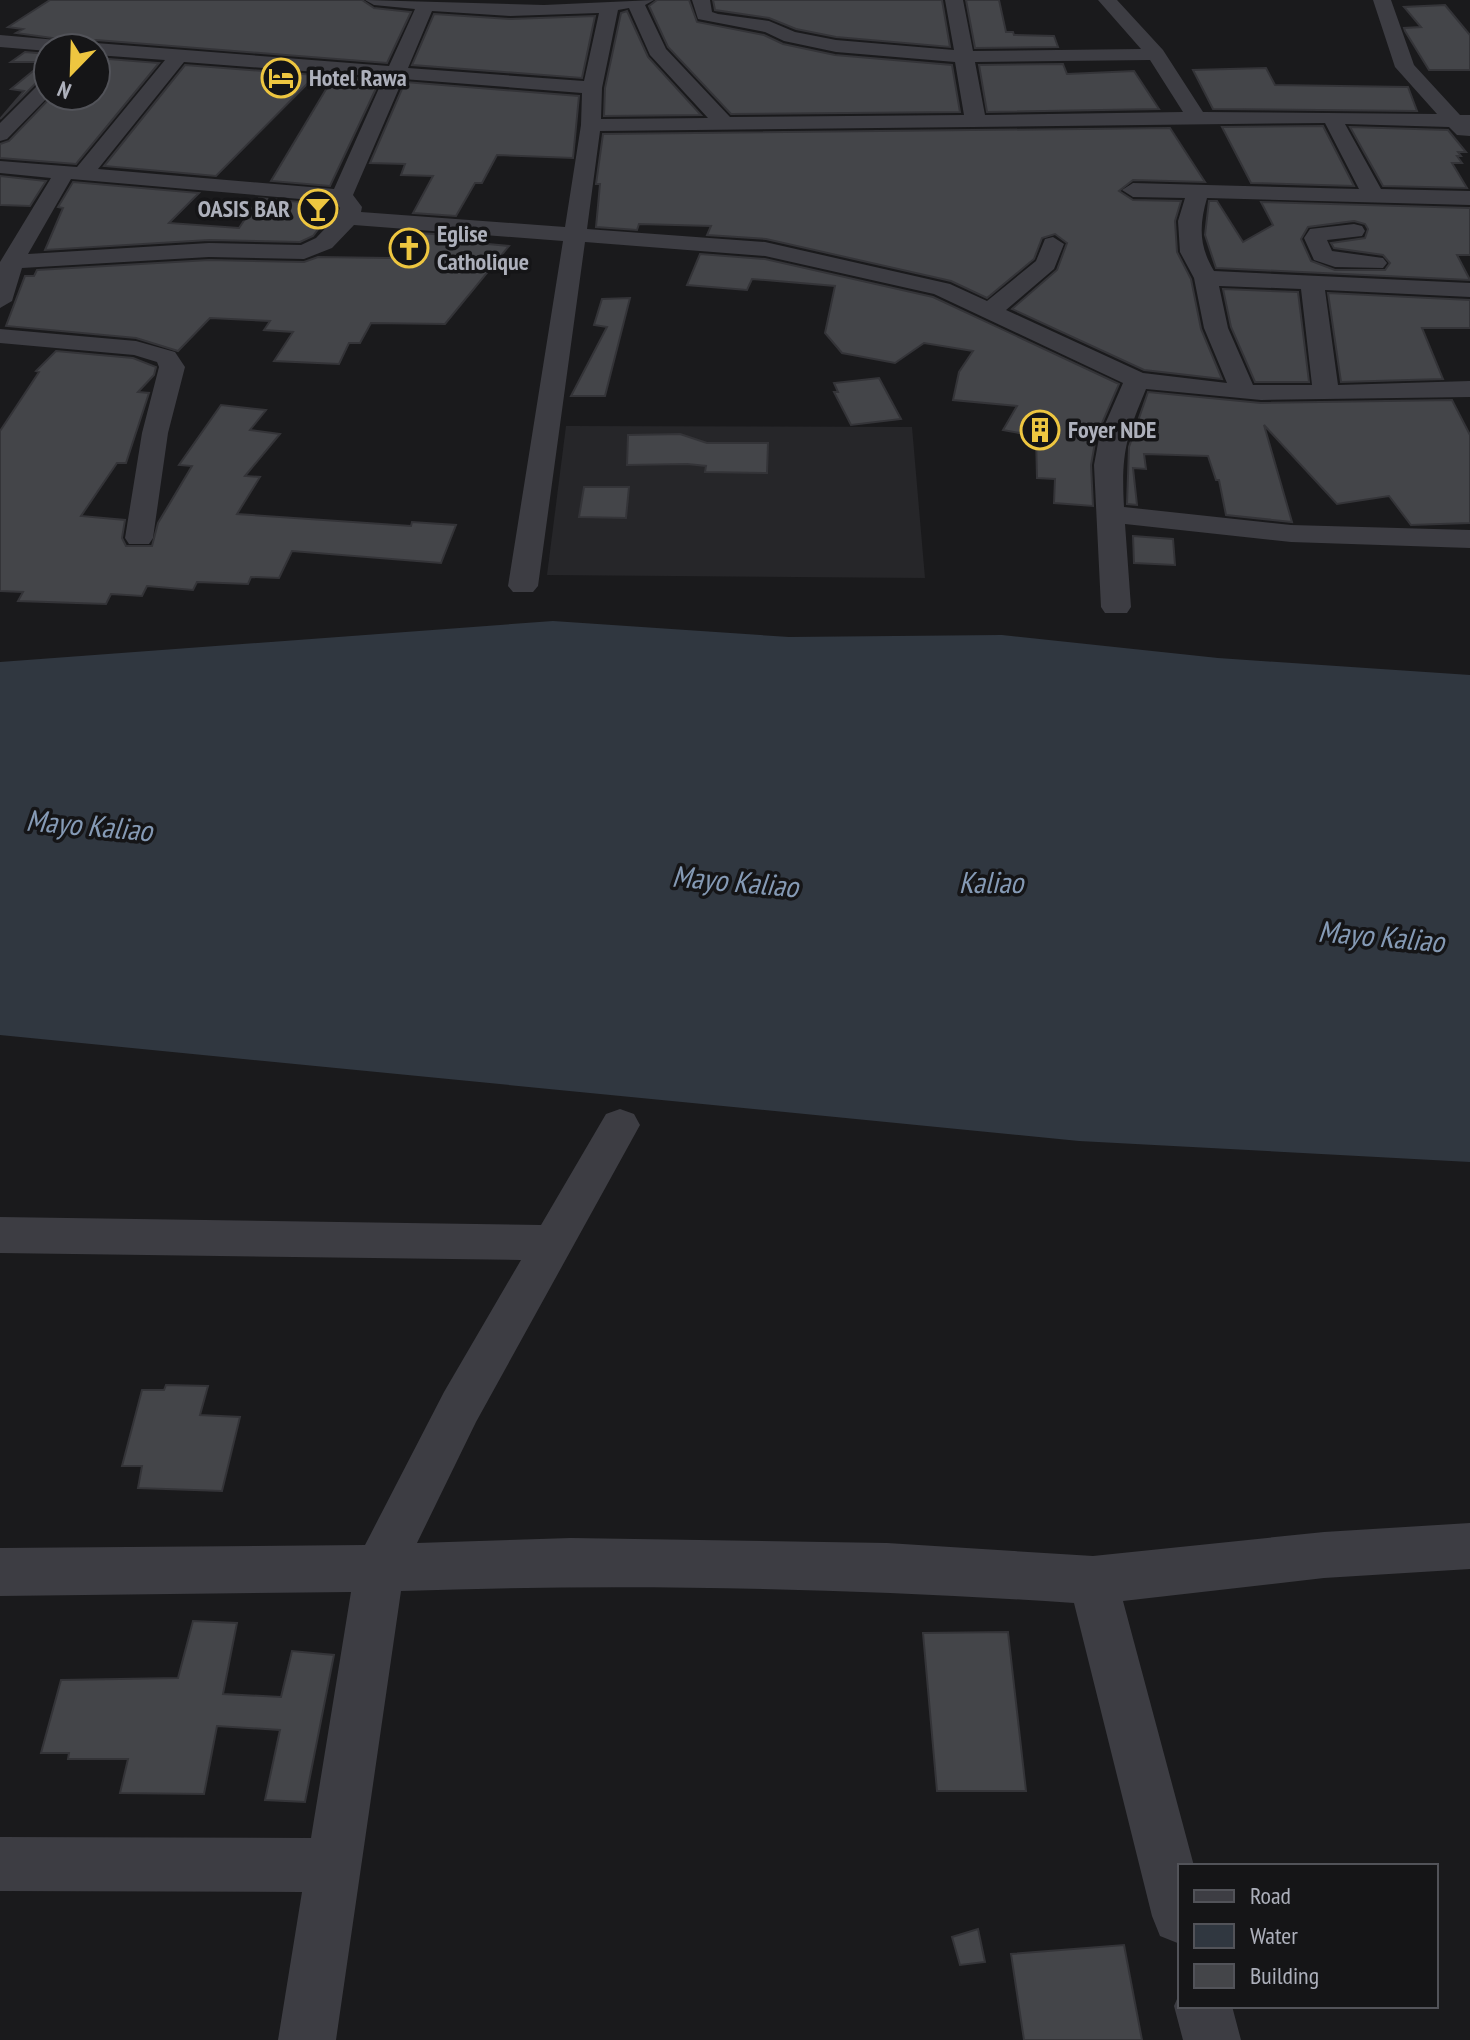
<svg xmlns="http://www.w3.org/2000/svg" width="1470" height="2040" font-family="'PT Sans Narrow',sans-serif">
<rect width="100%" height="100%" fill="#1a1a1c"/>
<path fill="#262629" d="M566,426L912,427L925,578L547,575Z"/>
<path fill="#303740" d="M553,621L789,637L1002,635L1218,658L1470,675V1162L1079,1141L0,1035V662Z"/>
<path fill="#444549" stroke="#343438" stroke-width="2" fill-rule="evenodd" d="M50,0H362L374,8L411,12L387,63L96,40L88,43L16,33L23,29L8,27Z
M657,0H689L697,22L764,35L783,44L835,55L952,65L960,112L731,114L668,47L649,6Z
M713,0H942L950,47L836,37L796,29L769,18L715,10Z
M966,0H999L1006,32H1013L1014,35L1054,36L1058,47L975,48Z
M1445,5L1470,35V70H1429L1405,31L1404,28L1421,27L1404,7Z
M627,11L648,57L701,115L604,116L605,88L621,13Z
M434,14L510,19L595,16L582,78L412,65Z
M25,52L48,54V77L39,80L0,119L24,91L11,89L44,62H11Z
M96,58L159,63L76,164L0,158V144L9,141L52,96H96Z
M1063,64L1067,74L1134,71L1159,109L987,112L979,65Z
M185,65L316,75L216,176L104,166Z
M1266,68L1275,85L1408,87L1417,111L1213,109L1193,70Z
M334,76L380,80L330,186L271,181Z
M405,82L579,96L573,158L497,155L482,183H475L456,216L413,213L433,176L401,175L405,164L370,163Z
M1323,126L1354,186L1251,183L1222,127Z
M1350,127L1448,130L1466,152H1458L1461,156H1457L1462,163H1452L1467,188L1383,186Z
M1170,128L1205,182L1133,180L1119,191L1133,200L1181,201L1175,221L1177,252L1191,279L1201,329L1222,379L1144,370L1012,309L1057,270L1067,243L1055,234L1042,238L1034,259L987,298L951,281L766,239L707,235L711,226L639,224L637,230L596,227L600,184H596L603,134Z
M0,176L46,181L30,206L0,205Z
M73,182L199,193L169,223L239,228L259,198L322,204L319,211L331,212L313,236L300,242L209,240L45,250L63,208L58,207Z
M1209,201H1217L1243,242L1273,225L1261,202L1470,208V255H1457L1470,280L1216,268L1205,235ZM1354,221L1365,224L1368,229L1365,238L1331,243L1334,248L1383,255L1390,263L1385,270H1335L1311,261L1301,239L1308,227Z
M404,232L447,235L444,240L509,246L445,324L371,323L360,343H349L339,364L274,361L293,332L264,330L270,321L210,318L178,351L136,338L6,326L25,276H34L37,270L209,260L304,262L318,257L390,258Z
M700,254L765,259L933,297L1119,384L1096,437L1091,465L1093,506L1054,503L1055,479L1037,478L1036,436L1003,430L1017,406L953,400L959,372L973,351L924,343L895,363L842,353L825,333L835,286L752,279L747,290L687,285Z
M1223,289L1298,292L1309,382H1255L1231,327Z
M1328,293L1470,300V328H1422L1443,379L1341,382Z
M630,298L605,396H571L607,327L594,325L602,299Z
M56,351L133,358L156,367L154,375L138,392L149,393L126,463H117L81,516L125,520L122,538L126,546H152L158,523L192,466L179,465L221,405L266,410L250,430L280,434L245,476L260,477L237,514L411,526L412,522L456,525L441,563L292,551L279,578L251,577L248,584L197,582L193,590L147,586L142,596L111,594L106,604L18,601L23,592L0,591V431L39,372L36,371Z
M879,378L901,419L851,425L834,392H838L834,383Z
M1148,392L1261,403L1452,400L1470,435V523L1411,525L1389,496L1337,504L1264,425L1292,522L1226,515L1219,480H1216L1208,456L1144,454L1146,469L1133,468L1137,505L1127,504L1129,447Z
M680,434L707,443H768L767,473L705,472L706,466L687,464L627,465L628,435Z
M584,487H629L626,518L579,517Z
M1133,536L1173,539L1175,565L1134,563Z
M166,1385L208,1386L200,1415L240,1417L222,1491L138,1488L142,1466H122L142,1390H164Z
M193,1621L237,1623L223,1694L281,1697L292,1651L334,1655L305,1802L265,1800L280,1730L217,1726L204,1794L120,1793L128,1759H68L69,1753H41L61,1680L178,1678Z
M1008,1632L1026,1791H937L923,1633Z
M978,1929L985,1962L960,1965L952,1937Z
M1124,1945L1142,2040H1024L1011,1954Z"/>
<g fill="none" stroke-linecap="round" stroke-linejoin="round">
<path fill="#3d3d43" fill-rule="evenodd" d="M365,0L544,5L654,0L645,5L666,49L730,117L964,115L955,62L836,52L784,41L765,32L698,19L692,0H710L712,12L718,14L769,21L795,32L836,40L954,50L945,0H963L973,51L1141,49L1098,0H1117L1163,50L1203,112L1437,114L1395,67L1373,0H1391L1414,65L1460,115H1470V136L1457,135L1449,127L1345,124L1381,189L1470,191V205L1207,198C1199,226 1199,246 1214,271L1470,283V297L1325,290L1338,385L1470,381V397L1261,400L1146,389C1126,437 1121,454 1124,507L1291,525L1470,530V548L1291,542L1125,524L1131,607L1127,613H1105L1101,607L1094,465L1099,438L1123,383L934,294L765,256L585,242L538,586L533,592H513L508,586L563,241L354,225L332,248L304,259L209,257L22,268L12,301L0,308V262L51,178L0,173V161L77,167L165,60L96,55V48H48V51L0,47V35L80,42L88,46L96,43L389,66L415,9L374,5ZM629,8L650,55L708,118L601,119L602,88L618,10ZM432,11L510,16L599,13L584,81L408,68ZM1150,60L1183,112L985,115L975,62ZM184,62L384,77L334,189L98,169ZM403,79L582,93L581,125L565,227L361,212L362,207L353,195ZM1325,123L1359,189L1133,183L1122,190L1133,197L1185,198L1178,221L1180,252L1194,278L1204,328L1227,383L1143,373L1006,310L1054,269L1064,244L1053,237L1045,239L1036,261L987,301L950,284L765,242L587,229L600,131ZM71,179L335,202L340,208L337,216L316,238L301,245L209,243L28,254ZM1219,286L1301,289L1312,385H1253L1228,328Z
M48,80L49,96L7,139L0,141V123L41,82Z
M1354,224L1362,226L1365,231L1362,236L1327,240L1332,251L1383,258L1387,263L1383,268L1335,267L1314,260L1304,238L1310,229Z
M0,329L136,341L175,352L185,367L168,433L153,538L149,544H129L125,538L142,433L159,367L157,362L134,355L0,343Z
M620,1109L634,1114L640,1125L476,1422L417,1543L571,1538L887,1543L1093,1556L1324,1532L1470,1523V1569L1324,1578L1123,1601L1194,1866H1180V1944L1160,1936L1152,1916L1074,1603C850,1588 626,1583 401,1591L336,2040H278L302,1892L0,1891V1837L311,1838L351,1592L0,1596V1548L365,1545L444,1392L521,1260L0,1253V1217L541,1225L606,1114Z
M1180,1992V2006H1232L1241,2040H1183L1174,2006Z"/>
</g>
<defs>
<g id="hotel-ring" transform="scale(2)"><circle r="9.5" fill="#151517" stroke="#eec640" stroke-width="1.5"/><path d="M-6-4.5h1.5V1H6V5H4.5V3h-9V5H-6ZM-4 0a1.8 1.8 0 1 1 3.6 0ZM.5 0V-2.5h3Q6-2.5 6 0Z" fill="#eec640"/></g>
<g id="bar-ring" transform="scale(2)"><circle r="9.5" fill="#151517" stroke="#eec640" stroke-width="1.5"/><path d="M-6-5H6L.8 .8V4.5H3.5V6h-7V4.5H-.8V.8Z" fill="#eec640"/></g>
<g id="church-ring" transform="scale(2)"><circle r="9.5" fill="#151517" stroke="#eec640" stroke-width="1.5"/><path d="M-1.2-6h2.4v3.5h3.3v2.4h-3.3V6h-2.4V-.1h-3.3v-2.4h3.3Z" fill="#eec640"/></g>
<g id="building-ring" transform="scale(2)"><circle r="9.5" fill="#151517" stroke="#eec640" stroke-width="1.5"/><path d="M-4-6H4V6H1V3H-1V6H-4ZM-2.5-4.3h1.7v1.8h-1.7ZM.8-4.3h1.7v1.8H.8ZM-2.5-1h1.7V.8h-1.7ZM.8-1h1.7V.8H.8Z" fill="#eec640"/></g>
</defs>
<g fill-rule="evenodd">
<use href="#hotel-ring" x="281" y="78"/>
<use href="#bar-ring" x="318" y="209"/>
<use href="#church-ring" x="409" y="248"/>
<use href="#building-ring" x="1040" y="430"/>
</g>
<g text-anchor="middle" stroke-width="7" stroke-linejoin="round" paint-order="stroke">
<g font-size="24" font-weight="bold" fill="#adb0bb" stroke="#151517" text-anchor="start">
<text x="309" y="86">Hotel Rawa</text>
<text x="290" y="217" text-anchor="end">OASIS BAR</text>
<text x="437" y="242">Eglise<tspan x="437" dy="28">Catholique</tspan></text>
<text x="1068" y="438">Foyer NDE</text>
</g>
<g font-size="30" font-style="italic" fill="#859ab5" stroke="#151517">
<text transform="translate(89 826) rotate(5)" y="10">Mayo Kaliao</text>
<text transform="translate(735 882) rotate(5)" y="10">Mayo Kaliao</text>
<text x="991" y="893">Kaliao</text>
<text transform="translate(1381 937) rotate(5)" y="10">Mayo Kaliao</text>
</g>
</g>
<rect x="1178" y="1864" width="260" height="144" fill="#151517" stroke="#525359" stroke-width="2"/>
<rect x="1194" y="1890" width="40" height="12" fill="#3d3d43" stroke="#525359" stroke-width="2"/>
<text x="1250" y="1904" font-size="24" fill="#adb0bb">Road</text>
<rect x="1194" y="1924" width="40" height="24" fill="#303740" stroke="#525359" stroke-width="2"/>
<text x="1250" y="1944" font-size="24" fill="#adb0bb">Water</text>
<rect x="1194" y="1964" width="40" height="24" fill="#444549" stroke="#525359" stroke-width="2"/>
<text x="1250" y="1984" font-size="24" fill="#adb0bb">Building</text>
<g transform="translate(72 72) rotate(203)"><circle r="38" fill="#151517" stroke="#525359" stroke-width="2"/>
<path d="M0-6L14 30L0 20L-14 30Z" fill="#eec640"/>
<text y="-12" font-size="22" font-weight="bold" text-anchor="middle" fill="#adb0bb">N</text>
</g>
</svg>
